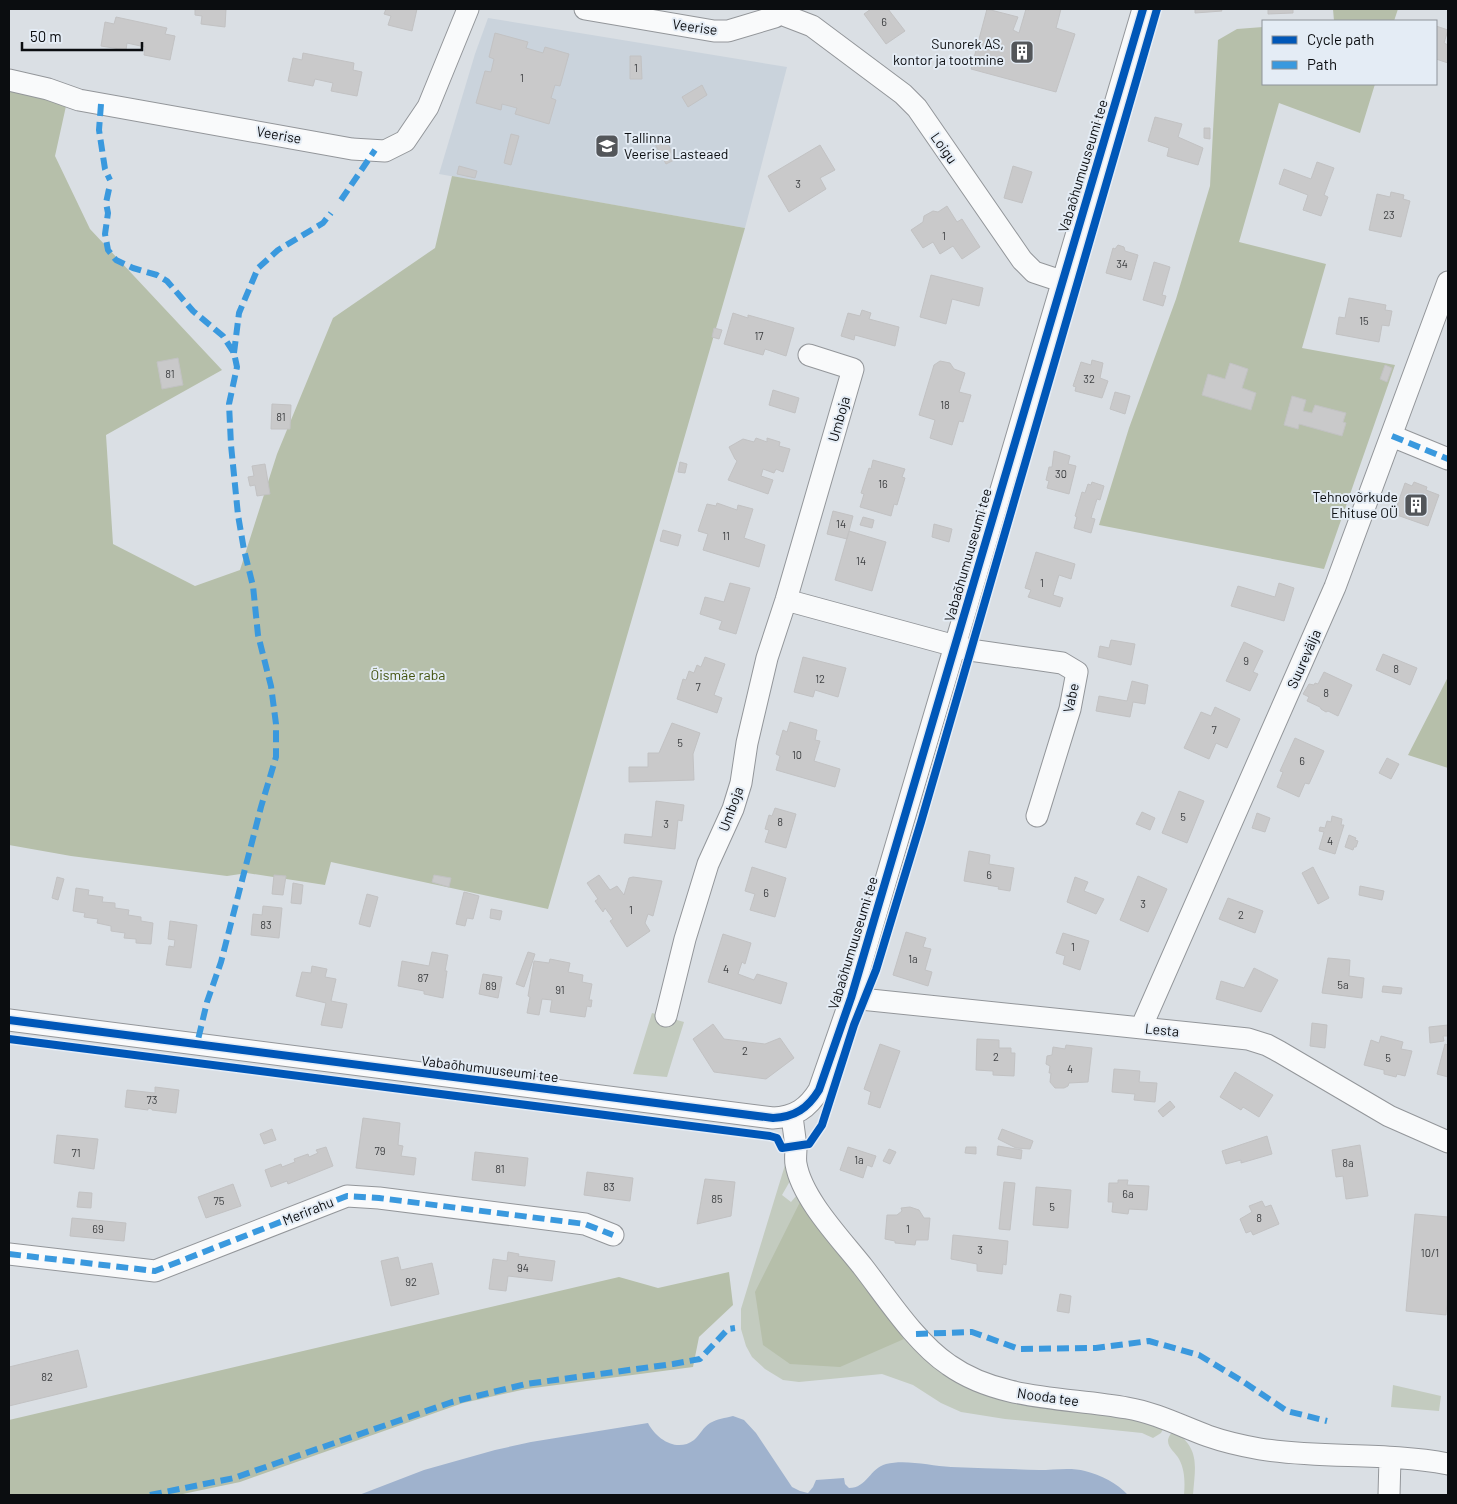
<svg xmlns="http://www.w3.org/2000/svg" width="1457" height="1504" font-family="Barlow,sans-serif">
<rect width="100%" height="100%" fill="#dadfe4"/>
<path fill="#cad3dc" d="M488,18L787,67L745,228L439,174L475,54Z"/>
<path fill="#c3cbbf" d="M652,1013L684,1022L667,1077L633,1074Z
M785,1165L790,1181L782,1195L791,1202L797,1195L924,1358L941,1373L970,1389L991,1396L1144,1421L1164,1427L1161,1433L1153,1438L1142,1433L1005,1419L961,1412L941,1403L913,1385L882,1374L799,1382L783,1380L765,1369L752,1357L746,1346L741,1329V1309Z
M1393,1385L1441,1396L1439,1411L1391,1407Z
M1173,1430C1201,1449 1195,1466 1193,1495H1184C1185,1483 1185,1470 1179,1459C1176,1453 1168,1448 1168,1441C1168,1437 1171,1434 1173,1430Z"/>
<path fill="#b6bfaa" d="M1333,9H1398L1394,21H1334Z
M1263,27V84H1375L1360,133L1279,103L1239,242L1326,264L1302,348L1395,365L1324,569L1099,525L1129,428L1176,299L1210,186L1218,40L1237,29Z
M9,88L21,91L66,106L55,156L90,229L222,370L106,435L113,544L195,586L240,570L277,454L333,318L435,248L452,176L745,228L548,909L331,862L325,885L247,873L227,876L71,856L9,845Z
M1448,677V768L1408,755Z
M800,1202L904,1339L840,1367L790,1364L763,1345L755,1292Z
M729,1272L733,1305L699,1337L693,1367L526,1389L463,1403L240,1482L178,1495H9V1420L619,1277L658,1288Z"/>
<path fill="#9fb2cd" d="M733,1416L744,1420L756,1433L792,1487L800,1491L808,1493L813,1487L816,1480L844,1478L845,1484L849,1488C867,1488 870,1468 886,1464C906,1459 931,1466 951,1467C980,1468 1010,1469 1039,1470C1054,1470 1071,1467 1085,1471C1101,1475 1117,1483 1128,1495H359L424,1470L495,1450L531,1442L648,1423C656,1439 677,1453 694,1440C700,1435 703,1427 710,1423C717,1419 725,1418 733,1416Z"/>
<path fill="#c9c9ca" stroke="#c2c2c3" d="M195,9H226L225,27L201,24L202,16L195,15Z
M386,9H417L412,31L388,25L391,16L384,14Z
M871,9H888L905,31L886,44L864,14Z
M987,9L1018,17L1013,30L1019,33L1026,9L1029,10V9H1061L1056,28L1075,34L1056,92L971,69Z
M1195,9H1221L1222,11L1195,13Z
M1268,9H1293V13L1268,14Z
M116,17L167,28L165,34L175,36L170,60L144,55L145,47L127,43L126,50L101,46L105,22L114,24Z
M1436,26L1448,30L1444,43L1448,45V63L1436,59Z
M495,33L528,42L526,48L543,53L545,47L569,54L560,86L555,85L551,98L556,100L549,124L515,114L517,108L502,104L501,110L476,103L485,71L491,72L494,59L489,57Z
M303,53L354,63L353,70L362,72L357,96L331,91L333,83L315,79L313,86L288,81L293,58L302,60Z
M630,56H641L642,79H630Z
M702,85L707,95L688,107L682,97Z
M1155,117L1182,124L1178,137L1203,148L1198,165L1167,156L1169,148L1148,141Z
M1204,128H1210V139L1204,138Z
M511,134L519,136L511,165L504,163Z
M665,139L676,159L666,164L655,144Z
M820,145L835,170L820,178L826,189L789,212L768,176Z
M1317,162L1334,168L1324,195L1328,197L1321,216L1303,210L1308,195L1279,184L1284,169L1311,179Z
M459,166L477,171L475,178L457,174Z
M1013,166L1032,172L1022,203L1004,198Z
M1391,192L1404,195L1403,199L1410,201L1401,237L1369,230L1377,194L1390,197Z
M947,206L957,222L962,219L980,247L962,259L953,246L940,254L933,242L923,248L911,230L923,222L924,216L933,211L938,212Z
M1118,245L1124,247L1125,251L1138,255L1131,280L1106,273L1113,248L1115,249Z
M1154,262L1170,267L1162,295L1166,296L1163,306L1143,300Z
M931,275L983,288L979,306L952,299L946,324L920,317Z
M1349,298L1386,305L1385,310L1392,311L1389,326L1382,325L1379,342L1336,334L1339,317L1345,318Z
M862,310L871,313L869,319L899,327L895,346L855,335L854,340L841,336L848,313L860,316Z
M733,313L748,318V315L794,328L786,356L765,349L763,355L724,344Z
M714,328L722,330L719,339L712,337Z
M178,358L183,385L162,389L157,362Z
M1092,360L1103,363L1100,378L1108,381L1102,398L1075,391L1076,387L1073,386L1081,362L1091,365Z
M940,361L950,363L954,369L965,373L959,392L971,395L963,422L959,421L952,445L930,438L935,420L919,415L934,365Z
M1230,363L1248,369L1242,388L1256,393L1251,410L1202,395L1208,374L1225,379Z
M1385,365L1392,368L1387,382L1380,379Z
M773,390L799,398L795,413L769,405Z
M1115,392L1130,396L1125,414L1110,409Z
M1292,396L1306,400L1303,411L1312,413L1315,405L1346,413L1343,422L1346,423L1342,436L1299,424L1298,429L1284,425Z
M272,404L291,405L290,429H271Z
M756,438L767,442V438L780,442L779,446L790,449L783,472L776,469L774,473L763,469L761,476L773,480L768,494L728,480L737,461L735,459L729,447L743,439L754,442Z
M1054,451L1070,456L1068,464L1076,466L1069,494L1047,488L1049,481L1046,480L1049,467H1052Z
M873,460L905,469L902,477L905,478L897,505L894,504L891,516L860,507L864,494L861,493L869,468L871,469Z
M680,462L687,464L685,473L678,472Z
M265,464L270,494L257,496L255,485L250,486L248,477L254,476L252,466Z
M1092,482L1104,486L1100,500L1097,499L1091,518L1095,519L1091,533L1074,528L1077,517L1075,516L1082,492L1085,493L1088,484L1091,485Z
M1414,482L1427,487L1426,490L1439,495L1428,526L1394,514L1405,483L1412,486Z
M717,503L737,510L738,505L753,509L744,538L765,545L759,567L703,550L708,534L698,531L707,504L716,506Z
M833,511L853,516L847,539L827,534Z
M863,517L874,520L872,528L860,525Z
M934,524L952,529L949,542L932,537Z
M663,530L681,535L678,546L660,541Z
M849,531L886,542L872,591L835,580Z
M1036,552L1075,564L1071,579L1059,575L1053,595L1063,598L1060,607L1028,597L1031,590L1025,588Z
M730,583L750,588L736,634L719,629L722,621L700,614L705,597L724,602Z
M1279,583L1294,588L1284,621L1231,606L1238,586L1275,597Z
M1111,640L1135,644L1131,665L1098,657L1100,646L1109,648Z
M1244,642L1263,651L1253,672L1258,674L1250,691L1226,681Z
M1383,654L1417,668L1410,685L1376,670Z
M705,657L725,664L714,695L722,698L717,713L677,699L683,679L686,680L689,671L694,673L697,665L701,667Z
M803,657L846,668L838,697L815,690L813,697L794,692Z
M1324,672L1352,685L1338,716L1328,711L1326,712L1321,709L1320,707L1307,701L1309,697L1303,694L1309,684L1314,685L1315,683L1318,684Z
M1132,681L1148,685L1145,704L1133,702L1130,717L1096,711L1099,696L1127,701Z
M1215,707L1240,719L1227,748L1216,743L1209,759L1184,748L1201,712L1211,716Z
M790,722L817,730L815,740L820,741L814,761L840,769L835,787L776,770L780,756L776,754L783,730L787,732Z
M672,723L700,733L693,754L694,780L629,782V767H648V753H659Z
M1295,738L1324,751L1309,784L1305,783L1299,797L1277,787L1283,772L1280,771Z
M1387,758L1399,764L1391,779L1379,773Z
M1179,791L1204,801L1187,843L1162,833Z
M656,801L684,805L682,821L678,820L675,849L624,843L625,834L652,837Z
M775,808L796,814L786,848L765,842L769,830L765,829L769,815L772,816Z
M1142,812L1155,818L1150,830L1136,824Z
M1257,813L1270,818L1265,832L1252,828Z
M1332,816L1342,819L1341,825H1344L1335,854L1319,849L1324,832L1319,831L1320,827L1325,828L1327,821L1331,822Z
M1349,835L1356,838L1355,840L1358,841L1356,847H1354L1353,850L1345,847Z
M969,851L990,855L989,864L1014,868L1010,891L998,889L999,887L964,881Z
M752,867L786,878L775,917L750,910L755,894L745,891Z
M1313,867L1329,898L1318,904L1302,873Z
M274,875L286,876L283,895L272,894Z
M434,875L451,878L449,887L432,882Z
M599,875L610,890L617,886L624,895L629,878L633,877L662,881L653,916L648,914L645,923L650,931L627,947L610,921L613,919L605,908L603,912L595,901L598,899L587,883Z
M1138,876L1167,889L1148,932L1120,920Z
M57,877L64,879L58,900L52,898Z
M1075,877L1088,882L1084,891L1104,899L1096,914L1067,902Z
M293,883L303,885L301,904L291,903Z
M1360,886L1384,891L1382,900L1359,895Z
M76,888L89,890L88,895L103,897L102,902L115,903V908L129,910L128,915L141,917V921L153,923L151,944L136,943V939L124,938L125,933L111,931V926L97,923L98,919L84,917L85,913L73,911Z
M464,892L479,896L473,919L467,918L465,926L456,924Z
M367,894L378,897L370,927L359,924Z
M1228,898L1263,911L1255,933L1219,919Z
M263,906L282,908L279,938L251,935L253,914L262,915Z
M491,909L502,911L500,920L490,918Z
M170,921L197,925L191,968L166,965L169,946L174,947L175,940L168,939Z
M906,932L926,938L923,947L931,949L925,970L932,972L928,986L893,975Z
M1063,933L1089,941L1080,970L1063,964L1065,956L1056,953Z
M723,934L751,943L745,964L742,962L738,974L754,980L757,974L787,983L781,1004L708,982Z
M432,952L448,955L445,971H447L443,998L424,994V991L398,986L402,961L429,966Z
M528,952L535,954L524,987L516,984Z
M1328,958L1350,960L1349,976L1364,978L1362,998L1322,993Z
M550,959L570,963L568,972L583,975L582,982L592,984L589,1000H592L591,1007L587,1006L585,1017L550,1012L552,1000L542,999L539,1015L527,1013L530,997L528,996L534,961L549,963Z
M312,966L327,969L325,977L336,979L331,1001L347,1004L342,1028L321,1025L326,1003L296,996L302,972L311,973Z
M1254,968L1278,980L1261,1012L1216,999L1221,981L1244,988Z
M483,974L502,977L498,998L479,994Z
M1383,986L1402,988L1401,994L1382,992Z
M1312,1023L1327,1025L1325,1048L1310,1046Z
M713,1024L724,1039L765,1044L780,1038L794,1058L766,1079L714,1072L693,1039Z
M1448,1025V1036H1443L1444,1041L1430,1043L1429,1027Z
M1381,1036L1403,1042L1401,1049L1412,1051L1405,1076L1397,1074L1396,1077L1384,1074V1070L1364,1065L1371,1040L1379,1043Z
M977,1039L999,1040V1048H1011V1053H1015L1014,1076L993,1075V1071L976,1070Z
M880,1044L900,1051L880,1108L868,1104L871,1092L864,1089Z
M1445,1044L1448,1045V1077L1437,1074Z
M1066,1045L1092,1048L1088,1082L1069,1083L1068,1086L1064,1088H1055L1050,1082L1051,1073H1049L1050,1066L1046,1064L1047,1056L1052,1055L1053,1047L1065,1049Z
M1114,1069L1140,1071L1139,1082L1157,1083L1155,1102L1134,1100L1135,1094L1112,1092Z
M1235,1072L1273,1095L1259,1117L1243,1107L1241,1110L1220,1097Z
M155,1087L179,1090L176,1113L152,1110V1109L148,1108V1110L125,1107L127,1090L155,1093Z
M1170,1101L1175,1107L1163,1117L1158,1111Z
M363,1118L400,1123L398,1145L403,1146L401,1156L416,1158L414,1175L356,1168Z
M272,1129L276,1140L264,1144L260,1134Z
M1002,1129L1033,1141L1030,1149L1016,1148L998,1139Z
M57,1135L98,1139L94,1169L54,1163Z
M1267,1136L1272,1154L1241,1163V1160L1226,1164L1222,1151Z
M1360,1145L1368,1196L1346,1199L1343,1176L1336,1177L1332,1150Z
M998,1146L1022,1150L1021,1159L997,1155Z
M326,1147L333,1166L288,1184L287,1181L271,1187L265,1170L281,1164L282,1167L295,1162L294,1159L308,1154L309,1157L318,1153L316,1150Z
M848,1147L876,1156L872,1167L867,1165L863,1178L840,1170Z
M966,1147H976V1154L965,1153Z
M889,1149L896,1152L890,1164L883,1161Z
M475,1152L528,1158L525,1186L472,1180Z
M587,1172L633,1178L630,1201L584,1195Z
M705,1179L735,1182L731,1216L697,1224Z
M1118,1180H1128L1127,1185L1149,1186L1147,1210L1129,1209L1128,1214L1112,1212L1113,1202H1108L1109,1183H1118Z
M1004,1182L1015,1183L1010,1230L999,1229Z
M233,1184L241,1206L206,1218L198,1197Z
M1036,1187L1071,1190L1068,1228L1033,1225Z
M79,1192L92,1193L91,1208L77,1207Z
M1262,1201L1265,1207L1271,1205L1279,1224L1253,1235L1251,1231L1246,1233L1240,1219L1252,1212L1249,1206Z
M910,1207L919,1210L924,1218H930L928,1240H916L915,1245L895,1243V1241L885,1239L887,1215H897L902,1211L901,1208Z
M1415,1214L1448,1217V1288L1446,1315L1406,1311Z
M72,1218L126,1223L124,1241L70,1236Z
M953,1235L1008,1241L1006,1265L1003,1264L1002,1274L977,1271V1264L951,1259Z
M508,1252L519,1254L518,1256L555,1261L552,1281L508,1276L506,1291L489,1289L493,1259L507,1261Z
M398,1257L401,1270L432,1263L439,1294L391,1306L381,1261Z
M1060,1294L1071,1296L1069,1313L1057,1311Z
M78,1350L87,1387L9,1406V1367Z"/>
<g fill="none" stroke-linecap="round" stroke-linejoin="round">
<g stroke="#93969a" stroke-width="23">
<path id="minor" d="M585,9L714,31H728L775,17
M786,16L812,26L903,94L917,108L1022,260L1034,272L1061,281
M9,80L48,89L79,100L352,149L385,151L405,141L428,107L468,9
M1392,436L1448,459
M786,600L970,650L1062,663L1077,672L1070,709L1037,816
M851,998L1248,1039L1267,1045L1280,1052L1389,1116L1448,1142
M666,1016L685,939L708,864L733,809L741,783L747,743L767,658L786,600L853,369L809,355
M9,1020L773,1118C795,1117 808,1108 819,1090L851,998L1143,9
M1141,1028L1335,587L1448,282
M792,1115C793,1126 795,1137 796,1148C796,1153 795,1159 796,1164C802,1199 841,1239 863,1267C887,1298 916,1343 949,1365C1000,1401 1067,1397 1127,1408C1156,1413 1181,1426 1208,1436C1225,1442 1243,1446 1260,1449C1322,1459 1386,1452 1448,1464
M9,1254L155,1271L347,1196L379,1198L585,1224L613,1235
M1389,1495L1390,1458"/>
</g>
<use href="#minor" stroke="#f9fafb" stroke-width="21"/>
<path stroke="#3a99de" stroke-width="6" stroke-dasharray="12 6" stroke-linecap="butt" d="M101,104L99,130L105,169L110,180
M109,189L106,203L108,213L105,234L108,250L116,260L133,268L157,275L167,281L193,311L223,336L234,353L237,367L229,404L231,445L238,515L244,550L253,586L258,635L271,686L276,724V757L261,807L221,962L207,1002L197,1044
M341,200L375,150
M234,353L239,313L258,268L278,250L323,223L331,213
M1392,436L1448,459
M9,1254L155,1271L347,1196L379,1198L585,1224L613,1235
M916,1334L972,1332L1019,1349L1096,1348L1149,1341L1199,1355L1242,1381L1287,1411L1327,1421
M150,1495L234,1478L452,1402L526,1384L673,1364L700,1359L728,1329L735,1328"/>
<g stroke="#e4ecf5" stroke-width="11">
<path id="cycleway" d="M9,1020L773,1118C795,1117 808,1108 819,1090L851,998L1143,9
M9,1039L770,1136L777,1138L782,1148L809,1144L822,1125L854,1025L876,970L921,822L1157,9"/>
</g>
<use href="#cycleway" stroke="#0057b8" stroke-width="8"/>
</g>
<defs>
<g id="building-square" transform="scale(1.25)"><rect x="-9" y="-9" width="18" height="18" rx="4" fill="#53565a" stroke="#e4ecf5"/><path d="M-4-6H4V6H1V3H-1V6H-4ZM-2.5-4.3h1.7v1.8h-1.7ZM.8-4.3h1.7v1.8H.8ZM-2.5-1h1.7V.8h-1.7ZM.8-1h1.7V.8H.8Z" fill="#fff"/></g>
<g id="school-square" transform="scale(1.25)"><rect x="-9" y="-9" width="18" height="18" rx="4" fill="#53565a" stroke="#e4ecf5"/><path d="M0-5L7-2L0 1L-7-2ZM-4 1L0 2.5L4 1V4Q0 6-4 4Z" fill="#fff"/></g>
</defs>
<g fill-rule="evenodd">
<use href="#building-square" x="1022" y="52"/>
<use href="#school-square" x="607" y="146"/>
<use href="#building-square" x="1416" y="505"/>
</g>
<g text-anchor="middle" stroke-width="4" stroke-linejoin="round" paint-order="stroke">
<g font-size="11" fill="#3c3e40">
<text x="884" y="26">6</text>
<text x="636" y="72">1</text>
<text x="522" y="82">1</text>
<text x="798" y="188">3</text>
<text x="1389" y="219">23</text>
<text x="944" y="240">1</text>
<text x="1122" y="268">34</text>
<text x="1364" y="325">15</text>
<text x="759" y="340">17</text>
<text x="170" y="378">81</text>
<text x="1089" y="383">32</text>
<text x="945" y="409">18</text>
<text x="281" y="421">81</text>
<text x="1061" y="478">30</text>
<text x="883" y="488">16</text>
<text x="841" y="528">14</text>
<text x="726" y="540">11</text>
<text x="861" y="565">14</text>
<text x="1042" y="587">1</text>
<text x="1246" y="665">9</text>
<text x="1396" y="673">8</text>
<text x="820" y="683">12</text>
<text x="698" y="691">7</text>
<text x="1326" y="697">8</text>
<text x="1214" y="734">7</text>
<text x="680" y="747">5</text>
<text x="797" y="759">10</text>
<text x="1302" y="765">6</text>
<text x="1183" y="821">5</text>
<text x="780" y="826">8</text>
<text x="666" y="828">3</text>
<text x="1330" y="845">4</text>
<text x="989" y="879">6</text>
<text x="766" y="897">6</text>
<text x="1143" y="908">3</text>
<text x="631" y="914">1</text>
<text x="1241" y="919">2</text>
<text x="266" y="929">83</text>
<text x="1073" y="951">1</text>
<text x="913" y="963">1a</text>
<text x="726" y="973">4</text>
<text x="423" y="982">87</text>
<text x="1343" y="989">5a</text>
<text x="491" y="990">89</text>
<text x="560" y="994">91</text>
<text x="745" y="1055">2</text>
<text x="996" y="1061">2</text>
<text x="1388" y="1062">5</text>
<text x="1070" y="1073">4</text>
<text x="152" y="1104">73</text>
<text x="380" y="1155">79</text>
<text x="76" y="1157">71</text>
<text x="859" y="1164">1a</text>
<text x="1348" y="1167">8a</text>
<text x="500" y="1173">81</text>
<text x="609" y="1191">83</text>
<text x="1128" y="1198">6a</text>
<text x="717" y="1203">85</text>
<text x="219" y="1205">75</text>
<text x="1052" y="1211">5</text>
<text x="1259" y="1222">8</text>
<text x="98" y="1233">69</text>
<text x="908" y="1233">1</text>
<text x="980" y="1254">3</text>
<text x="1430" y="1257">10/1</text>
<text x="523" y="1272">94</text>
<text x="411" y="1286">92</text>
<text x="47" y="1381">82</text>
</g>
<g font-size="14" fill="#0b0d10" stroke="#e4ecf5">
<text transform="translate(695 27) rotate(8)" y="5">Veerise</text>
<text transform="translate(279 135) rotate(10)" y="5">Veerise</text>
<text transform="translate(944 148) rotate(55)" y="5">Loigu</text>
<text transform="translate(1083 166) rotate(-73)" y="5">Vabaõhumuuseumi tee</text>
<text transform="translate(839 419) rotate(-74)" y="5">Umboja</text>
<text transform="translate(968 555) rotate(-74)" y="5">Vabaõhumuuseumi tee</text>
<text transform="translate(1304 659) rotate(-66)" y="5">Suurevälja</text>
<text transform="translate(1071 698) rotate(-78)" y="5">Vabe</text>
<text transform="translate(731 809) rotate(-70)" y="5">Umboja</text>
<text transform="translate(853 943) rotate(-73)" y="5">Vabaõhumuuseumi tee</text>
<text transform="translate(1162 1030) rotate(6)" y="5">Lesta</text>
<text transform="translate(490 1069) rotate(7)" y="5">Vabaõhumuuseumi tee</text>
<text transform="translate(308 1211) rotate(-22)" y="5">Merirahu</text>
<text transform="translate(1048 1397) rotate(8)" y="5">Nooda tee</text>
</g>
<g font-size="14" fill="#0b0d10" stroke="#e4ecf5" text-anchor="end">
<text x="1004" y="49">Sunorek AS,<tspan x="1004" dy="16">kontor ja tootmine</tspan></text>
<text x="624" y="143" text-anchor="start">Tallinna<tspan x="624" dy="16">Veerise Lasteaed</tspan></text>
<text x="1398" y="502">Tehnovõrkude<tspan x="1398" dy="16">Ehituse OÜ</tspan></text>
</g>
<g font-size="14" fill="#42520e" stroke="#e4ecf5">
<text x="408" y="680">Õismäe raba</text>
</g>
</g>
<rect width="1457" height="1504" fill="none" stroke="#0b0d10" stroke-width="20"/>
<rect x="1262" y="20" width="175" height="65" fill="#e4ecf5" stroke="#8d9399"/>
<rect x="1272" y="36" width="25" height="8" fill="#0057b8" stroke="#8d9399"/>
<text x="1307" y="45" font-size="15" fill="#0b0d10">Cycle path</text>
<rect x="1272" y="61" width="25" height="8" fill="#3a99de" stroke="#8d9399"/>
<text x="1307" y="70" font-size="15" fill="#0b0d10">Path</text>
<path d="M22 42v8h120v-8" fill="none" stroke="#0b0d10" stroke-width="2.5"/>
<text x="30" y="42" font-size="15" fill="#0b0d10" stroke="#e4ecf5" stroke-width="4" paint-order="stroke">50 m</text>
</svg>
